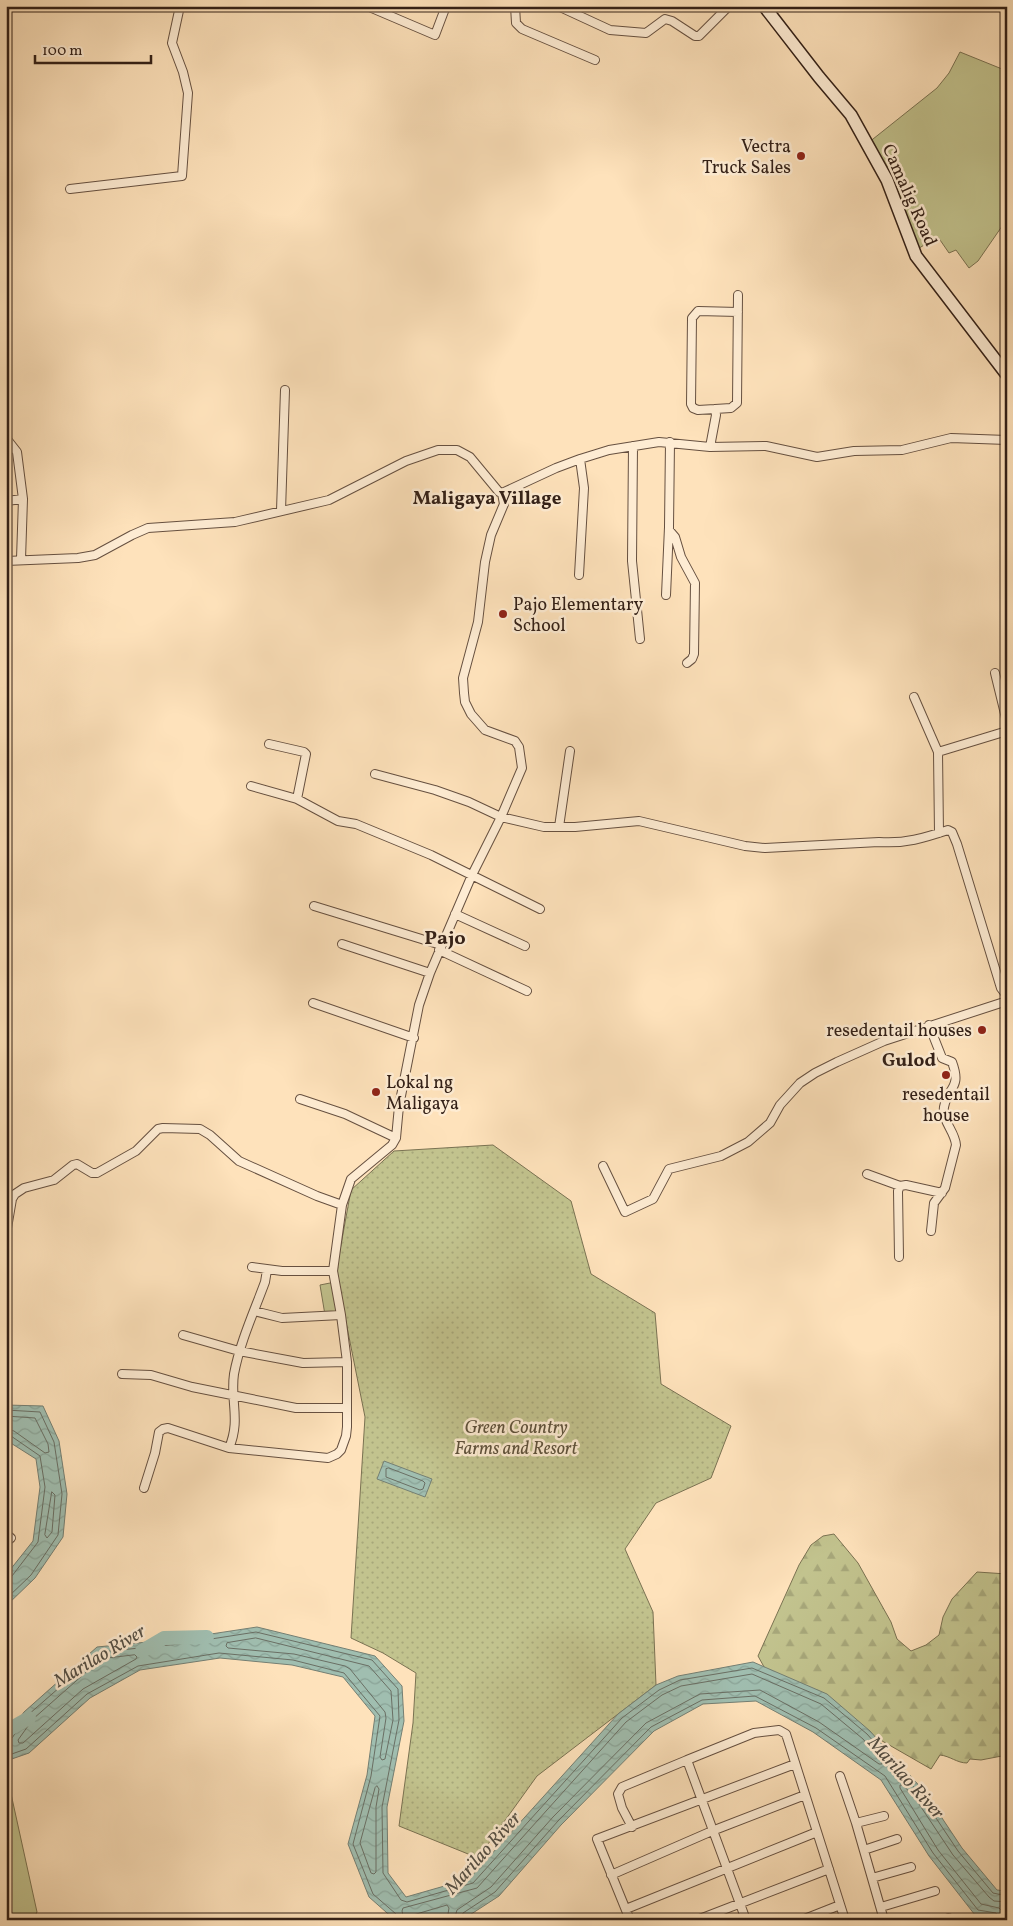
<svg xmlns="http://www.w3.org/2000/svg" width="1013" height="1926" font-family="Vollkorn,serif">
<defs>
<pattern id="forest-firs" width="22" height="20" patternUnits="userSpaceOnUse" patternTransform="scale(1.25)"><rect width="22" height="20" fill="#c2c38e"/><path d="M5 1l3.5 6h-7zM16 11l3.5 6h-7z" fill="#a7a77a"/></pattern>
<pattern id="park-dots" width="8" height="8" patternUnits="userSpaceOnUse" patternTransform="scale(1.25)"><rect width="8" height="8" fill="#c2c38e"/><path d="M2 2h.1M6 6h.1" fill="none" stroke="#a7a77a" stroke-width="1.8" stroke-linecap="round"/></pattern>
<pattern id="water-waves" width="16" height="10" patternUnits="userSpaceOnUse" patternTransform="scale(1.25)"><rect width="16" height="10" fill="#a0beb0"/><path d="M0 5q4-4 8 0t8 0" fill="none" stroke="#8aa397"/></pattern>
</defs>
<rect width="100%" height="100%" fill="#fee2bb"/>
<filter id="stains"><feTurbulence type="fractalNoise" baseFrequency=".004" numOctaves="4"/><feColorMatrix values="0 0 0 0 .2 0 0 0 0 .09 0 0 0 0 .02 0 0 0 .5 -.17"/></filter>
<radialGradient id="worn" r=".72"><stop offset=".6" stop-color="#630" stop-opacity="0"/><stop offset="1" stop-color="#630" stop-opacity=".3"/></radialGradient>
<path fill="#c2c38e" stroke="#7a7252" d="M960,52L1007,71V219L978,261L969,268L956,250L949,253L938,237L914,251L868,143L937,88L949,73Z
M335,1282L340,1312L325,1315L320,1285Z
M6,1771L37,1912L33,1920H6Z"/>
<path fill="url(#forest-firs)" stroke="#7a7252" d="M834,1534L858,1563L891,1622L897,1639L911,1651L926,1645L939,1635L943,1617L952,1599L977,1572L1007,1574V1755L981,1760L970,1759L967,1763C957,1763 950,1756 940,1755L931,1769L769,1676L758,1656L799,1565L811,1545L823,1536Z"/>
<path fill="url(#park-dots)" stroke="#7a7252" d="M493,1145L571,1201L591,1274L655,1313L661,1384L731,1426L711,1478L656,1503L625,1549L653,1612L656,1685L537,1776L478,1858L399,1826L413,1723L416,1673L383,1653L351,1638L365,1417L336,1272L351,1190L394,1151Z"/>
<path fill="url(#water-waves)" stroke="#747f73" d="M6,1405L43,1406L59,1441L67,1494L63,1537L35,1578L6,1606V1575L33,1541L40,1487L36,1459L6,1440Z
M384,1461L432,1479L425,1497L377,1479Z
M257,1627L375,1656L402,1686L404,1721L387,1807L388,1873L406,1897L469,1879L618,1714L656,1685L678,1676L753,1662L827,1694L870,1731L924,1791L962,1848L997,1890L1007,1891V1919L975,1915L929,1856L881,1780L813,1732L756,1701L703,1704L654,1731L561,1825L499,1896L462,1920H395L369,1897L348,1844L367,1775L375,1716L343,1677L292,1665L220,1658L140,1670L90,1698L29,1753L6,1761V1738L24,1712L97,1647L178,1639Z"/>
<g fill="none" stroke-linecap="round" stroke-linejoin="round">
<path stroke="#6a6f64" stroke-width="1" d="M6,1410L40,1412L54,1442L62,1494L58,1535L31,1575L6,1599
M6,1416L35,1418L48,1444L49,1452L45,1453L14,1431L6,1429
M6,1435L11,1436L40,1456L45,1487L38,1542L12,1576L6,1578
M389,1468L423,1481L425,1483L423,1489L420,1490L386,1477V1469Z
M52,1492L55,1495L52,1532L47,1538L45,1535Z
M256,1638L369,1666L391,1691L393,1720L385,1759L382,1760L380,1757L386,1718L385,1712L350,1669L345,1666L294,1654L228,1648L226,1646L227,1643Z
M135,1655L137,1657L136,1659L83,1689L23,1743H19L18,1740L33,1719L101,1659Z
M6,1740L12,1738L28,1715L100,1652L179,1644L256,1632L372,1660L398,1689L399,1720L382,1807L383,1873L401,1900L407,1902L473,1883L622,1718L659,1690L680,1680L752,1668L824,1698L867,1734L920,1794L958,1851L993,1893L1007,1896
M6,1756L26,1749L87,1694L138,1666L219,1653L293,1660L344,1673L380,1716L371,1776L353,1844L373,1894L396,1914L397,1920
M377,1786L379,1789L376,1807V1872L374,1874L371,1873L360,1843L375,1788Z
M404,1920L402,1911L403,1908L477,1888L626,1722L662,1695L681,1686L752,1674L821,1704L863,1739L882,1761V1764H879L819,1722L760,1690L700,1694L646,1723L553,1817L491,1887L457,1910L454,1920
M411,1920L413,1915L447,1905L449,1908L447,1920
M461,1920L463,1913L495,1892L558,1821L651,1727L702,1700L755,1696L816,1728L885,1776L933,1853L978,1910L996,1913L999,1920
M1005,1920L1004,1913L999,1908L981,1904L938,1850L900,1788V1785H903L915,1798L953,1855L989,1897L994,1901L1007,1902"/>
<path stroke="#a0beb0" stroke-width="14" d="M142,1651L164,1638L207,1637
M6,1731L29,1718"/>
<g stroke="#665040" stroke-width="10">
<path id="street" d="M367,6L435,35L446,6
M515,6L516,23L522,29L595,60
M558,6L610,30L646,33L665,19L672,21L695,36H699L729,6
M70,189L182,176L188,93L183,72L172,43L180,6
M715,409L698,410L693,408L691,404L692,318L698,311L738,312
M6,438L17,452L23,499L21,559
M633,446L632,561L640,639
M710,447L716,415L715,409L731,408L737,403L738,295
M502,493L556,468L580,459L609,450L659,442L710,447L766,446L817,457L854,451L902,450L951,438L1007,440
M6,501L23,499
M281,511L285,390
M669,530L675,537L681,557L695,583L694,654L692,659L687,663
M6,561L78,558L95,555L132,535L148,528L235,522L329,500L406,461L438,450H457L470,457L499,492L502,493L504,504L491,535L485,562L478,622L463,678L464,693L465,702L471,714L485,730L515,741L519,747L522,768L501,817L472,875L430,973L419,1005L399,1106L396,1138L392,1145L351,1179L342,1205L333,1271L341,1315L347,1362V1427L346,1436L341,1450L337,1454L328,1458L229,1448
M579,575L584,488L580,459
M666,595L669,527L670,442
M995,673L1007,722
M914,697L938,752
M269,744L304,752L306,754L297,799
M375,774L435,790L469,802L501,817L544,827H575L639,821L745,846L765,848L879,842C905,844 924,838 948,830L952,832L957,844L1001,988L1007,996
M251,786L297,799L338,821L356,824L431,855L540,909
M559,827L570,751
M939,833L938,752L1007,731
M314,906L441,945
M455,914L525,946
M342,944L430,973
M439,950L527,991
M313,1003L414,1038
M929,1025L942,1058L952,1062C962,1089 948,1086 944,1107C942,1122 955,1131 956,1145L945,1188L934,1203L931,1231
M300,1099L345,1114L396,1138
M603,1166L625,1212L653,1199L669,1169L721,1156L748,1142L770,1123L780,1105L800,1083L815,1073L837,1062L884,1041L1007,1001
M867,1174L900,1186
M6,1234L12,1199L15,1194L24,1188L54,1180L73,1165L77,1164L92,1173H97L136,1151L158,1129L163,1128L200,1129L210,1135L239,1161L317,1196L342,1205
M899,1257L898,1191L900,1186L906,1185L942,1193
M252,1267L282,1271H333
M254,1311L282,1318L341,1315
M183,1335L239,1351L303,1363L347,1362
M122,1374L151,1375L192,1387L296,1408H347
M144,1488L155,1453L159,1432L163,1429L168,1428L229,1448C241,1420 230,1401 234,1374C240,1342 254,1312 265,1282L267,1270
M6,1534L11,1538L6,1542
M840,1776L856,1823L884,1920
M856,1823L884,1816
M632,1827L622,1808L618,1794L622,1787L687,1760
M864,1850L897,1839
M611,1875L712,1831L805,1795
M872,1878L911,1867
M881,1907L935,1891
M626,1909L817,1832
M630,1920L597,1839L795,1764
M697,1920L829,1869
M746,1920L687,1760L754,1733L779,1730L786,1734L845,1920
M802,1920L840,1905
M944,1920L949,1918"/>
</g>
<g stroke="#332017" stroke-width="14">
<path id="secondary" d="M764,6L819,77L851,115L887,180L916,256L1007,375"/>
</g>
<use href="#street" stroke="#feecd3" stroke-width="8"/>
<use href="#secondary" stroke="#feecd3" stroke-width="11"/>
</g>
<g fill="#8f2418" stroke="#feecd3" stroke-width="2">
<circle cx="801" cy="156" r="5"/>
<circle cx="503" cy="614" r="5"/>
<circle cx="982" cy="1030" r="5"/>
<circle cx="946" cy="1075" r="5"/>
<circle cx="376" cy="1092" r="5"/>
</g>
<g text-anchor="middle" stroke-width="5" stroke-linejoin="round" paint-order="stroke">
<g font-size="18" fill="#332017" stroke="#feecd3" text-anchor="end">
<text x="791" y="152">Vectra<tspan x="791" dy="21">Truck Sales</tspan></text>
<text x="513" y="610" text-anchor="start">Pajo Elementary<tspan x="513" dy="21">School</tspan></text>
<text x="972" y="1036">resedentail houses</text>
<text x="386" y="1088" text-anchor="start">Lokal ng<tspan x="386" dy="21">Maligaya</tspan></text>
<text x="946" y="1100" text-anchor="middle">resedentail<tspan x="946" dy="21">house</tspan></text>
</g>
<g font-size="18" fill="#332017" stroke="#feecd3">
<text transform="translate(910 195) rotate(66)" y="6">Camalig Road</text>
</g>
<g font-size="18" font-style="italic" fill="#5e513b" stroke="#feecd3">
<text x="516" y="1433">Green Country<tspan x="516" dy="21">Farms and Resort</tspan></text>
</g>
<g font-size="19" font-weight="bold" fill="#332017" stroke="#feecd3">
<text x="487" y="504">Maligaya Village</text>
<text x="909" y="1066">Gulod</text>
</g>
<g font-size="19" font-style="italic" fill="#544f45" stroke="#feecd3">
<text transform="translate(99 1655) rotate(-31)" y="7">Marilao River</text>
<text transform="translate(907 1777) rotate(48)" y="7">Marilao River</text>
<text transform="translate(482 1852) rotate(-48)" y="7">Marilao River</text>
</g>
<g font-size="20" font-weight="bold" fill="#332017" stroke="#feecd3">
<text x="445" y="944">Pajo</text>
</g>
</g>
<rect width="1013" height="1926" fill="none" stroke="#fee2bb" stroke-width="25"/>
<rect x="8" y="8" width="998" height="1911" fill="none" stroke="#332017" stroke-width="2.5"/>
<rect x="12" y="12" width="988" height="1901" fill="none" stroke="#332017"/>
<path d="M35 55v8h116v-8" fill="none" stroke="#332017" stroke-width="2.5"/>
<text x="42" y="55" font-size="15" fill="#332017" stroke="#feecd3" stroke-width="4" paint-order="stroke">100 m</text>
<rect width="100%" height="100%" filter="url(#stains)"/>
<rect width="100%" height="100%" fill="url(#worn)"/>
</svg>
